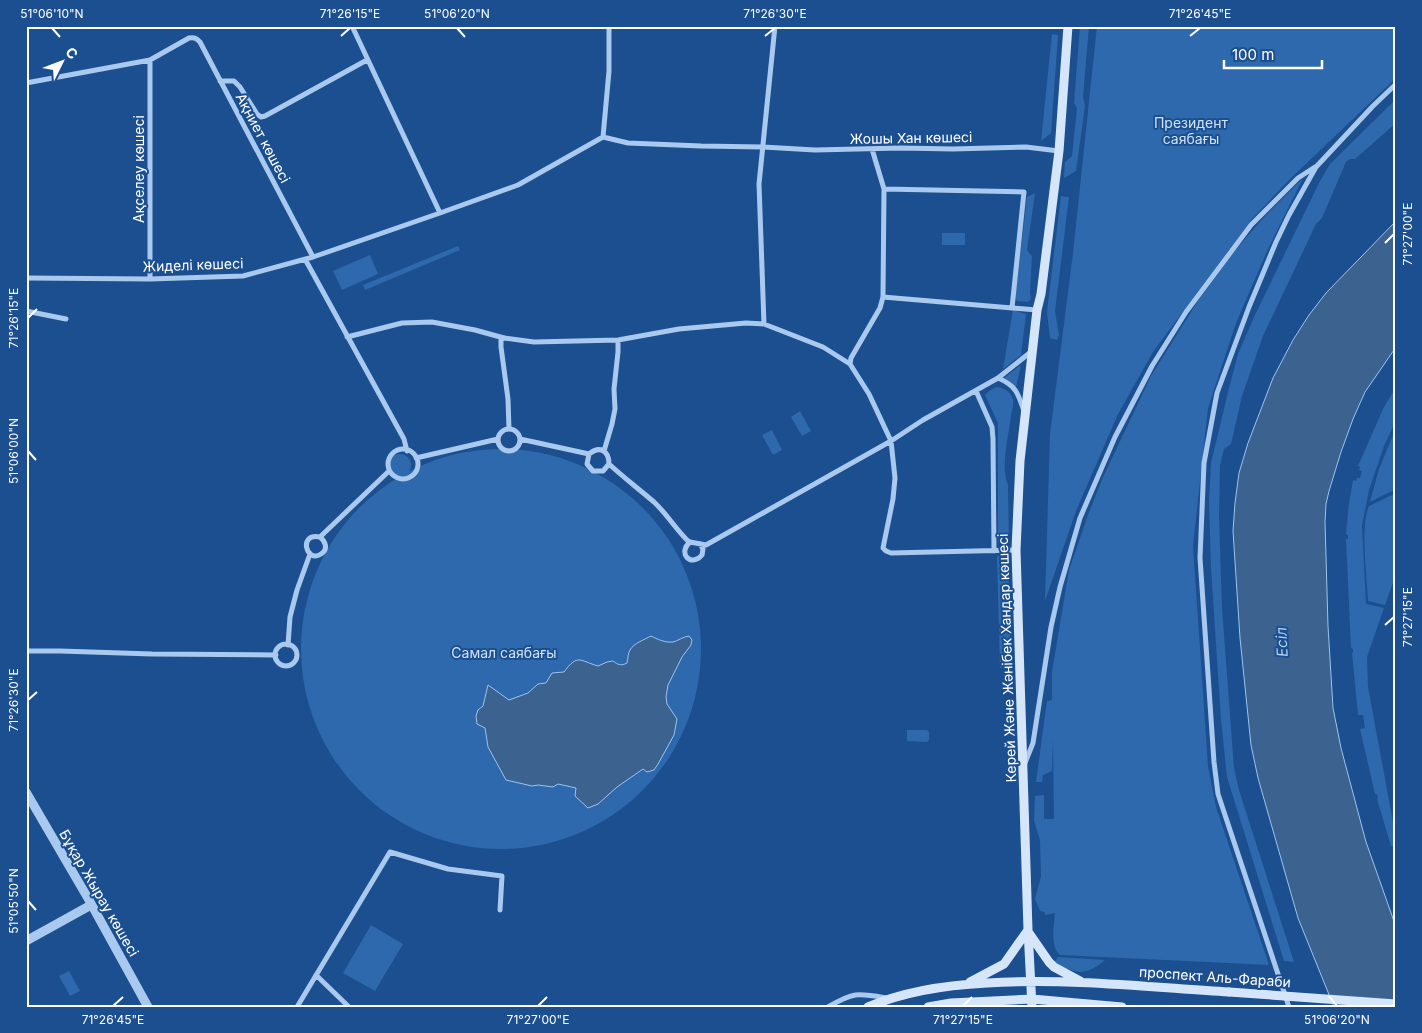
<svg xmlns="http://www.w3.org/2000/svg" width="1422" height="1033" font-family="Inter,sans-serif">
<rect width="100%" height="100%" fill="#1b4f8f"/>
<path fill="#2e69ad" d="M1080,26H1089L1083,97L1085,106L1076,171L1064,178L1065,162L1072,156L1077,108L1074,103Z
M1097,26H1396V78L1290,179L1252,219L1153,352L1118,414L1076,511L1045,601L1050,434L1073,253Z
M1052,34L1058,35L1051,133L1041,141Z
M1396,99V123L1355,159H1350L1346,162L1322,218L1316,224L1263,336L1242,396L1231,444L1224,449L1220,465L1219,517L1222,608L1234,768L1239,790L1294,962L1284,961L1227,777L1221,720L1211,568L1209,500L1211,463L1228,392L1238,354L1255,315L1319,183L1330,164Z
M1303,178L1268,249L1236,323L1208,408L1193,546L1208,766L1216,807L1269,965L1060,955C1050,948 1054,924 1055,913L1045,915V912L1040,911L1035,899L1041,876L1040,840L1034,821L1035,796L1044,795V819H1054L1053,739L1052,771L1043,775L1042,782H1036L1047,701L1052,700V672L1069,570L1088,515L1103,477L1151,376L1198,301L1232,254L1266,215Z
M1035,193L1027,250L1032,256L1030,293L1031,299L1028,302L1017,301L1015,298L1027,197Z
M1061,196L1069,197L1055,311L1059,335L1057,340L1050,338L1047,312Z
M942,233H965V245H942Z
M458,246L460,250L365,290L363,285Z
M370,255L378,274L342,290L333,271Z
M1013,310L1026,314L1021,355L1003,369Z
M1021,365L1016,387L1004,378Z
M996,387C1004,388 1011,391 1013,400C1014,404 1012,411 1011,415C1009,436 1000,466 1008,485L1009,542H998V423L985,395L989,391Z
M1396,387V420L1384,446L1369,490L1362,526L1366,604L1384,608L1367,657L1368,687L1393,822L1396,827V850L1394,846H1391L1377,799L1378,798L1377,794H1375L1360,729L1365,728L1363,715H1358L1352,653H1353V649L1351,648L1346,539H1348V535L1346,534L1349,503L1353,480L1356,481L1357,478H1360L1362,471L1359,470L1360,467L1358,466L1383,409Z
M800,411L811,431L802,436L791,417Z
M1396,428V489L1370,502L1379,469Z
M772,430L782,450L773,455L762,435Z
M301 649a200 200 0 1 1 400 0a200 200 0 1 1-400 0Z
M389 465a11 11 0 1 1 22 0a11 11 0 1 1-22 0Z
M1396,493V574L1385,605L1368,601C1367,578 1360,525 1369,506Z
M1002,554L1008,557L1011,663L1000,668L997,557Z
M907,730H927L929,732V740L927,742L907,741Z
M371,925L403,944L375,991L343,973Z
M1058,957L1105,960C1085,977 1076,973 1054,963Z
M69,971L80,991L70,996L59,976Z"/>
<path fill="#3c6290" stroke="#9cc4f0" d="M1396,221V347L1365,392L1353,419L1341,452L1329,491L1326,504L1325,522L1328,626L1333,708L1341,748L1366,842L1396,927V1007H1334L1298,918L1258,778L1251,745L1240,638L1233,531L1235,503L1239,473L1248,443L1273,378L1293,340L1309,315L1326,293Z
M651,636C657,639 665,643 673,642C678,641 682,637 689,636L692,640L691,645L682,657L668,685L666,697L667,704L677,719L674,735L658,764L654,770L647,772L643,769L617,787L598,804L588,808L575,796L576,788L558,784L553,787L538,785L532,786L506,780L488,747L485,728L477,724L476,716L478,710L483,706L488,685L509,700L528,693L538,684L546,683L552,673L564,672C578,653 580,661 598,666L607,662L613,661C618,665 621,666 627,663C628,659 628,653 630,650C634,643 644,640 651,636Z"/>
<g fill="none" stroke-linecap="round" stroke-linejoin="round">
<path stroke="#a9c9ee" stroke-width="5" d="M352,26L440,213
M220,81H234L240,87L257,114L261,117L265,116L367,60
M26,83L150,60L189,38C194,37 196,38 200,42L313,257
M603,137L628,143L701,146L763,147L815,150L900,148L953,149L1026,147L1059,151
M603,137L609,71V26
M872,149L884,189
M305,259L404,439L407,451
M26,278L150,279L243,276L313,257L440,213L518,185L603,137
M150,279V60
M1012,308L1024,192L884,189L883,297L1037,310
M26,311L66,319
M764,324L759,184L775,26
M347,337L402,323L432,322L475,330L504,338L534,342L618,340L679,329L746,323L764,324L823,347L850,364L869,394L891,441L923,420L998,378L1032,351
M504,338L501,340V347L508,399L509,429
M850,364L851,358L880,308L883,297
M998,378C1017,386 1018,394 1024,411
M976,391L992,427L993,439L994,551
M498 440a11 11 0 1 1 22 0a11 11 0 1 1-22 0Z
M520,439L589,454C600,445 609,451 609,464L603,471H593L587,464L589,454
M388 464a15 15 0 1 1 30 0a15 15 0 1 1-30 0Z
M604,451L612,424L615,409L614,389L618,352V340
M416,458L498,439
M609,464C623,477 639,489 654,502C666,513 675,528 687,540L690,542L706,545L891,441L895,478L893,499L883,548L886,551L891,553L1016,550
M320,537C325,541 329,549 321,554C306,564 298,532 320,537L389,471
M690,542C677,553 691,568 702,555L703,549L700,544
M275 655a11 11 0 1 1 22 0a11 11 0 1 1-22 0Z
M288,645L290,617L297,590L310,554
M26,651H60L152,654L276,655
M1025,763L1033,743L1051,627L1060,587L1080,518L1115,437L1152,366L1186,312L1251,225L1298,178L1315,167
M316,975L349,1007
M297,1007L390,852L448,869L502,876L500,910
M828,1007C854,992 857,993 887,998
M1289,1007L1218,794L1214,762L1200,558L1204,463L1217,393L1249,307L1276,242L1289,215L1316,167L1373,106L1396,84"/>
<path stroke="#a9c9ee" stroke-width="9" d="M26,792L89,900L148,1007
M26,941L91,905"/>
<path stroke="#d6e6fa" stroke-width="9" d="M1029,933L1049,962L1054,967L1080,981
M970,982L1004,964L1028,930
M868,1007C905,991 947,985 987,983C1067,978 1148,987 1229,992
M928,1007L951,1003L1032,999L1122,1007
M1032,1007L1028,930L1016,550L1020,461L1037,310L1041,294L1059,151L1068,26"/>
<path stroke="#d6e6fa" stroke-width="9" d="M1229,992L1396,1004"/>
</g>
<path fill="none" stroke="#fff" stroke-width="2" d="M52,28L60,37M457,28L465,37M341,36L350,28M765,36L775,28M1190,36L1200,28M1385,243L1394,234M28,318L37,309M28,451L36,460M1385,625L1394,617M28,700L37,692M28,901L36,910M1329,996L1337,1006M113,1006L123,997M538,1006L547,997M963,1006L972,997"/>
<g text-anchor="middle" stroke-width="4" stroke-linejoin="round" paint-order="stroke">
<g font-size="14" fill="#cfe3fa" stroke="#1b4f8f">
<text x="1191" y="128">Президент<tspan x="1191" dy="16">саябағы</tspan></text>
<text x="504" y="658">Самал саябағы</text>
</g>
<g font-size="14" fill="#fff" stroke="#1b4f8f">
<text transform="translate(263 138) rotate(62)" y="5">Ақниет көшесі</text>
<text transform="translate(911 138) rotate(-1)" y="5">Жошы Хан көшесі</text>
<text transform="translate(139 169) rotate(-90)" y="5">Ақселеу көшесі</text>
<text transform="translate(193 265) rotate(-2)" y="5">Жиделі көшесі</text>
<text transform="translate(1007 658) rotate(-92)" y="5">Керей Және Жәнібек Хандар көшесі</text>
<text transform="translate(99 893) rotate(60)" y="5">Бұқар Жырау көшесі</text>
<text transform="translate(1215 977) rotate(4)" y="5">проспект Аль-Фараби</text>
</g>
<g font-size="15" font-style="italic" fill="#b5d3f5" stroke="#1b4f8f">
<text transform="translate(1282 642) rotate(-93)" y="5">Есіл</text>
</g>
</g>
<rect width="1422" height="1033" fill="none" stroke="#1b4f8f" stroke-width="55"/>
<g transform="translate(62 62) rotate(48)" stroke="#1b4f8f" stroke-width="4" paint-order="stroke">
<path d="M0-4L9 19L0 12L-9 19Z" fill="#ffffff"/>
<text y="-8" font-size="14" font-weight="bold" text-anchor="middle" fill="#ffffff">С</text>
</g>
<path d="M1224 60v8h98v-8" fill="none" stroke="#ffffff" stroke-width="2.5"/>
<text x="1232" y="60" font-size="15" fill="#ffffff" stroke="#1b4f8f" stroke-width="4" paint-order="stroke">100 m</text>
<rect x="28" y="28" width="1366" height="978" fill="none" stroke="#fff" stroke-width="2"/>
<g font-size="12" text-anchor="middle" fill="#fff">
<text x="52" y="18">51°06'10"N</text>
<text x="350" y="18">71°26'15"E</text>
<text x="457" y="18">51°06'20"N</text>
<text x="775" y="18">71°26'30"E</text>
<text x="1200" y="18">71°26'45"E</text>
<text transform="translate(1408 234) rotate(-90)" y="4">71°27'00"E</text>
<text transform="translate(14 318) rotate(-90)" y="4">71°26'15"E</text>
<text transform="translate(14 451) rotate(-90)" y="4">51°06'00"N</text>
<text transform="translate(1408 617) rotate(-90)" y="4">71°27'15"E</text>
<text transform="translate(14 700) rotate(-90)" y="4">71°26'30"E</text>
<text transform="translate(14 901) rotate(-90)" y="4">51°05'50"N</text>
<text x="113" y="1024">71°26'45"E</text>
<text x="538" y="1024">71°27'00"E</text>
<text x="963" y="1024">71°27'15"E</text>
<text x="1337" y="1024">51°06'20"N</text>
</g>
</svg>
